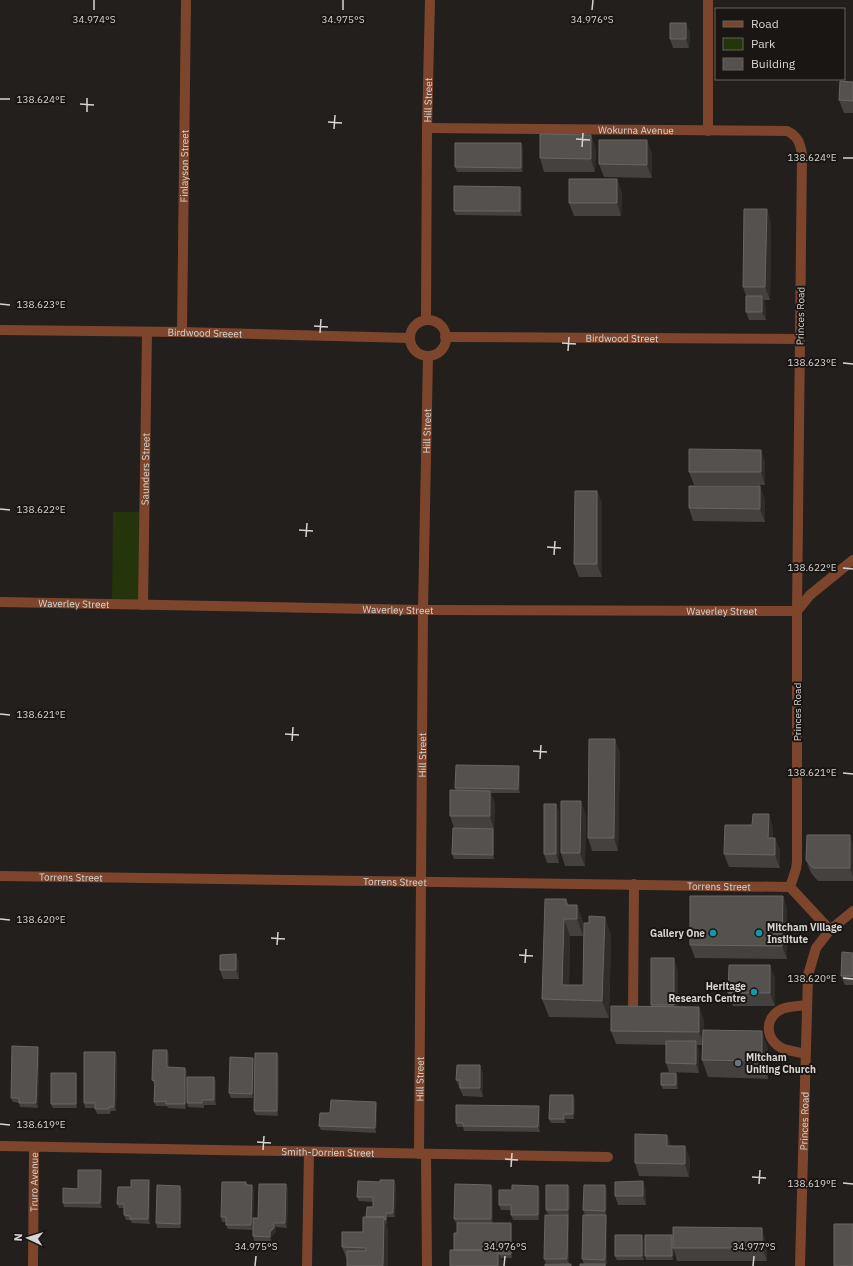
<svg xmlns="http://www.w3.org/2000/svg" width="853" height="1266" font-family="'IBM Plex Sans',sans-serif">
<rect width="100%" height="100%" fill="#221f1d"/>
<path fill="#25350b" d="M113,512H143L141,602H112Z"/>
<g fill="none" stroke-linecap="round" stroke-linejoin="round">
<g stroke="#7d462c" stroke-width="10">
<path id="s1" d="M427,128L787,131C798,136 800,143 802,154L797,611V862L796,869L790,887L830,930"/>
<path d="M708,131V0"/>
<path id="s2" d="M426,320L427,128L430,0"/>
<circle cx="428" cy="338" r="18"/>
<path id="s3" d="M0,330L182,332L410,338"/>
<path id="s4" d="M182,332L186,0"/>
<path id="s5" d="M445,337L799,339"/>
<path id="s6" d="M0,602L423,610L797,611L810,595L853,560"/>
<path id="s7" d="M143,605L147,333"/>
<path id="s8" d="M0,876L790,887"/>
<path d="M633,1016L634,884"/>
<path d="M805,1054C798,1052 790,1051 784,1049C765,1041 763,1018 782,1009C789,1006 799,1006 807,1005"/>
<path id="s9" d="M0,1146L608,1157"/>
<path id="s10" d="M419,1154L423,610L428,356"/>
<path d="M426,1154L427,1266"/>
<path id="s11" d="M33,1266L34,1147"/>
<path d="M307,1266L309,1152"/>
<path id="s12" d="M800,1266L808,975L816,948L830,930L853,911"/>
</g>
</g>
<path fill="#44413f" d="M690,32L689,48H673L670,39Z
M853,82V113H844L839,100Z
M521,143L523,148V172H457L455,167Z
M596,148L595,172H544L540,158Z
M652,153V178L604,177L599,164Z
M522,191V216L456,215L454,211Z
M622,192L621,216H574L569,203Z
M771,222L770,300H764L765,304L766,320H749L746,312V296L743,287Z
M761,450L765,463V485H694L689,472Z
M597,491L602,504V577H579L574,564Z
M765,499V522L693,521L689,508Z
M620,752L618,851H592L588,838Z
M520,771V793H491L495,804L494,829H493L494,833V859H454L452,854L454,828L450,816L456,790L455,788Z
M556,804L559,813V863H547L544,854Z
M586,814L585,866H565L561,853Z
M773,827V838H775L780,851V868L729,867L724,854Z
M853,844V881H818L811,873L806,860Z
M783,896L787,909V959L695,958L690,945Z
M566,899L569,905H577L583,922V936H570L569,985H583L611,934L609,1018L549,1017L542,999Z
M853,953V985H845L841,976Z
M236,954L239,963V979H223L220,970Z
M678,971V1007L704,1020V1030L768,1048V1079L708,1077L702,1060V1045H697L699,1050V1073L669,1072L666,1063V1045L616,1044L611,1031L651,1006V1005Z
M775,978V1006H733L728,993Z
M39,1051L38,1108L20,1107L19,1103L13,1102L11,1098Z
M115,1052L117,1056L116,1111H111L110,1114H97L95,1108H85L84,1103Z
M277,1053L279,1057L278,1116L256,1115L254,1111Z
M169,1055V1067L185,1068L187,1072L186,1109L168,1108L167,1106H156L154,1102L155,1085L152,1080Z
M253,1058L254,1062L253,1098H231L229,1093Z
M480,1065L483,1074V1097L463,1096L456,1080Z
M76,1073L77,1077V1108H53L51,1104Z
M214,1077L216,1082V1105H204V1108L188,1107L187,1103Z
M678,1077V1089H663L661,1085Z
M573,1095L575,1100L574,1119H566V1123H551L549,1119Z
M377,1106L376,1133L321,1130L319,1126L330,1113Z
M540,1110V1132L464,1131L463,1127H457L456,1123Z
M667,1135L671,1146L690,1159L689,1177L639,1176L635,1163Z
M102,1174V1208L64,1207L63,1203L78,1189Z
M149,1180L150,1184V1224L132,1223L130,1220H126L124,1215V1208H119L117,1204L131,1187Z
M246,1182L248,1185H252L254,1190L253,1218H258L286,1184L288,1189L287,1228L276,1227V1232L271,1237V1241H254L253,1236V1230L228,1229L226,1225V1222H222L221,1217Z
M396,1185L395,1217H387V1224H386L388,1230V1266H347V1260L342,1247L363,1232L366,1217L373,1207V1202L359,1201L357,1197Z
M493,1189V1223L512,1228V1258H501L503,1264V1266H450L454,1250L457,1233V1223H456L454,1219Z
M570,1189L569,1215L548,1214L546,1210Z
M182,1190L181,1228H157L156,1223Z
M540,1190L539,1220H513L511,1215V1210H501L499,1205Z
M607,1190L606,1215H585L583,1210Z
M646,1190V1205H618L615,1196Z
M606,1215L607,1220V1264H605L606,1266L584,1264L582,1259Z
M569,1219V1264L546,1263L544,1259Z
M672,1235L673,1237L766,1241L767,1261H677L674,1250L673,1260H646L645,1256Z
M644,1240V1260H617L615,1256Z"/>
<path fill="#302d2b" d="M686,23L690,32L689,48L686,39Z
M591,135L596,148L595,172L591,159Z
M647,140L652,153V178L647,165Z
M521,143L523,148V172L521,168Z
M617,179L622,192L621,216L617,203Z
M520,187L522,191V216L520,211Z
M767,209L771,222L770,300L765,287Z
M762,296L765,304L766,320L762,312Z
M761,450L765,463V485L761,472Z
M760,486L765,499V522L760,509Z
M597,491L602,504V577L597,564Z
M615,739L620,752L618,851L614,838Z
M519,766L520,771V793L518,789Z
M490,791L495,804L494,829L490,816Z
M581,801L586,814L585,866L580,853Z
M556,804L559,813V863L556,854Z
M769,814L773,827V851L768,838Z
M493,829L494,833V859L493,855Z
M850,835L853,844V877L850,868Z
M775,838L780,851V868L775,855Z
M783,896L787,909V959L782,946Z
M577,905L583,922V936L577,919Z
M605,917L611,934L609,1018L602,1001Z
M564,919L570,936L569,1000L562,985Z
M236,954L239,963V979L236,970Z
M674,958L678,971V1018L674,1005Z
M770,965L775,978V1006L770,993Z
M699,1007L704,1020V1045L699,1032Z
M762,1031L768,1048V1079L762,1061Z
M696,1041L699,1050V1073L696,1064Z
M38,1047L39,1051L38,1108L36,1103Z
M167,1050L169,1055V1072L167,1067Z
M115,1052L117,1056L116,1111L114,1107Z
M277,1053L279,1057L278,1116L277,1111Z
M253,1058L254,1062L253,1098L252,1094Z
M480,1065L483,1074V1097L480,1088Z
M185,1068L187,1072L186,1109L185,1104Z
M76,1073L77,1077V1108L76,1104Z
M676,1073L678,1077V1089L676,1085Z
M214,1077L216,1082V1105L214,1100Z
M573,1095L575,1100L574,1119L573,1114Z
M376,1102L377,1106L376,1133L375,1128Z
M539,1106L540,1110V1132L538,1127Z
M564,1114L566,1119V1123L564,1119Z
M667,1135L672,1148L667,1146Z
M685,1146L690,1159L689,1177L685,1164Z
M101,1170L102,1174V1208L100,1203Z
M149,1180L150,1184V1224L148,1219Z
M394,1180L396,1185L395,1217L393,1213Z
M643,1181L646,1190V1205L643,1196Z
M286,1184L288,1189L287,1228L285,1223Z
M252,1185L254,1190L253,1230L251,1225Z
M491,1185L493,1189V1224L491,1219Z
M568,1185L570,1189L569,1215L568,1210Z
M605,1185L607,1190L606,1215L605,1211Z
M180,1186L182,1190L181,1228L180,1224Z
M538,1186L540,1190L539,1220L538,1215Z
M386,1213L387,1217V1224L386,1220Z
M568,1215L569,1219V1264L567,1259Z
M606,1215L607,1220V1264L605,1260Z
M384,1217L388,1230V1266H383Z
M274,1223L276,1227V1232L271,1237V1241L270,1237V1232Z
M511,1223L512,1228V1258L511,1254Z
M762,1228L766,1241L767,1261L762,1248Z
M642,1235L644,1240V1260L642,1256Z
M672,1235L674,1240L673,1248L674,1250L673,1260L672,1256Z
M498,1250L503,1264V1266H498Z"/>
<path fill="#54514f" stroke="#686664" d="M670,23H686V39H670Z
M840,81L853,82V101L839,100Z
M540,134L591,135V159L540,158Z
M599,140H647V165L599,164Z
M455,143H521V168L455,167Z
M569,179H617V203H569Z
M454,186L520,187V211H454Z
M744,209H767L765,287H743Z
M746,296H762V312H746Z
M689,449L761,450V472H689Z
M689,486H760V509L689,508Z
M575,491H597V564H574Z
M589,739H615L614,838H588Z
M456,765L519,766L518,789L455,788Z
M450,790L490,791V816H450Z
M561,801H581L580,853H561Z
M544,804H556V854H544Z
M753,814H769L768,838H775V855L724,854L725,825H752Z
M453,828L493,829V855L452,854Z
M807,835H850V868H813L806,860Z
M690,896H783L782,946L690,945Z
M545,899H566V905H577V919H564L562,985H583L584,923H589V916L605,917L602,1001L542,999Z
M842,952L853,953V976H841Z
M236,954V970H220V955Z
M651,958H674V1005H651Z
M729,965H770V993H728Z
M611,1006L699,1007V1032L611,1031Z
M703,1030L762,1031V1061L702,1060Z
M666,1041H696V1064L666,1063Z
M12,1046L38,1047L36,1103H19V1098H11Z
M153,1050H167V1067L185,1068V1104H166V1101L154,1102L155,1081L152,1080Z
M84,1052H115L114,1107H109V1109H95V1103H84Z
M255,1053H277V1111H254Z
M230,1057L253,1058L252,1094L229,1093Z
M457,1065H480V1088H460V1080H456Z
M51,1073H76V1104H51Z
M661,1073H676V1085H661Z
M187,1077H214V1100H202V1103H187Z
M550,1095H573V1114H564V1119H549Z
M331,1100L376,1102L375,1128L319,1126L320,1113H330Z
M456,1105L539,1106L538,1127L463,1126V1123H456Z
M635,1134L667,1135V1146H685V1164L635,1163Z
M78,1170H101L100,1203H63V1188L78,1189Z
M131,1180H149L148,1219H130V1216L124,1215V1204H117L118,1187H131Z
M380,1180H394L393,1213H386V1220H385L384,1217H366L367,1207H373V1197H357L358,1181L380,1182Z
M643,1181V1196H615V1182Z
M222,1182H246V1185H252L251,1225H226V1217H221Z
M259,1184H286L285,1223H274V1228L270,1232V1237L253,1236V1218H258Z
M455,1184L491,1185V1219H454Z
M157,1185L180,1186V1224L156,1223Z
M512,1185L538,1186V1215H511V1205H499V1190H512Z
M546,1185H568V1210H546Z
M584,1185H605V1211L583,1210Z
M545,1215H568L567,1259H544Z
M583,1215H606L605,1260L582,1259Z
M363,1217H384L383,1266H347V1251H366V1248L342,1247V1232H363Z
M457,1223H511V1254H499L498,1250H454V1233H457Z
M834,1224H853V1266H834Z
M673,1227L762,1228V1248H673Z
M615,1235H642V1256H615Z
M645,1235H672V1256H645Z
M450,1250H498V1266H450Z
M545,1264H571V1266H545Z
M580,1264H605V1266H580Z"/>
<path fill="none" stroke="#d7d5d3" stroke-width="1.5" d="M94,10V0M343,10V0M592,10L593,0M0,99H10M80,104L94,105M87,112V98M328,122L342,123M334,129L335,115M576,139L590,140M582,147L583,133M843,158H853M0,304L10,305M314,326L328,327M320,333L321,319M562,343L576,344M568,351L569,337M843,363L853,364M0,509L10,510M299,530L313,531M306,537L307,523M547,547L561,548M554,555L555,541M843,568L853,569M0,714L10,715M285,734L299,735M292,741L293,727M533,751L547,752M540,759L541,745M843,773L853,774M0,919L10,920M271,938L285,939M277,945L278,932M519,955L533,956M525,963L526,949M843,978L853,979M0,1124L10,1125M257,1142L271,1143M263,1150L264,1136M505,1159L518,1160M511,1167L512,1153M752,1177L766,1178M843,1183L853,1184M759,1184L760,1170M255,1266L256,1256M504,1266L505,1256M753,1266L754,1256"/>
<g fill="#0f9aa8" stroke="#191614" stroke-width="1.5">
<circle cx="713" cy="933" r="4"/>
<circle cx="759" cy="933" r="4"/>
<circle cx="754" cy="992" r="4"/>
</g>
<circle fill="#6b7280" stroke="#191614" stroke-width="1.5" cx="738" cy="1063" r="4"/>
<g text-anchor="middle" stroke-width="4" stroke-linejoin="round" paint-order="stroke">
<g font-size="10" fill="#d7d5d3" stroke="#191614">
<text dy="4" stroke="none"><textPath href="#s2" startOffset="220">Hill Street</textPath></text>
<text dy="4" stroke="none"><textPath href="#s1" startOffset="209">Wokurna Avenue</textPath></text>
<text dy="4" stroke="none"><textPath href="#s4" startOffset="166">Finlayson Street</textPath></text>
<text transform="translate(800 316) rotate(-89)" y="4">Princes Road</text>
<text dy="4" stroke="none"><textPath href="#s3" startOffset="205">Birdwood Sreeet</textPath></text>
<text dy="4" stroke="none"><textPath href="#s5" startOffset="177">Birdwood Street</textPath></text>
<text dy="4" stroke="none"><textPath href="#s10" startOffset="723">Hill Street</textPath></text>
<text dy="4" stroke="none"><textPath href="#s7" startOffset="136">Saunders Street</textPath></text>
<text dy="4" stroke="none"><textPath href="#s6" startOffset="74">Waverley Street</textPath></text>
<text dy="4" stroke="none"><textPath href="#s6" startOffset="398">Waverley Street</textPath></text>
<text dy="4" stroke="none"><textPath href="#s6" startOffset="722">Waverley Street</textPath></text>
<text transform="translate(797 712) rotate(-90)" y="4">Princes Road</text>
<text dy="4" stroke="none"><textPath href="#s10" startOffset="399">Hill Street</textPath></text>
<text dy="4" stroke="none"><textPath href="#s8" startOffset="71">Torrens Street</textPath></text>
<text dy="4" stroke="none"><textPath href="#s8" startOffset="395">Torrens Street</textPath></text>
<text dy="4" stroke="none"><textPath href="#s8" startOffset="719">Torrens Street</textPath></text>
<text dy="4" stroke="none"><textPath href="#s10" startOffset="75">Hill Street</textPath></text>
<text dy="4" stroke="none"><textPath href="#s12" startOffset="145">Princes Road</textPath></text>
<text dy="4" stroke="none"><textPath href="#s9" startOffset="328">Smith-Dorrien Street</textPath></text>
<text dy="4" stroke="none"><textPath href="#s11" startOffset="84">Truro Avenue</textPath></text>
</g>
<g font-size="10" font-weight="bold" fill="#d7d5d3" stroke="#191614" text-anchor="start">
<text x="767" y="931">Mitcham Village<tspan x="767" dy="12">Institute</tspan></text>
<text x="705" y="937" text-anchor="end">Gallery One</text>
<text x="746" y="990" text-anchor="end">Heritage<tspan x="746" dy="12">Research Centre</tspan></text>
<text x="746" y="1061">Mitcham<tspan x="746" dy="12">Uniting Church</tspan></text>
</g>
</g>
<g font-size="10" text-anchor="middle" fill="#d7d5d3" stroke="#191614" stroke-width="4" stroke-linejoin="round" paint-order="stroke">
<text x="94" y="23">34.974°S</text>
<text x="343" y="23">34.975°S</text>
<text x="592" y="23">34.976°S</text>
<text x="41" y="103">138.624°E</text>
<text x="812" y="161">138.624°E</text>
<text x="41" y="308">138.623°E</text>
<text x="812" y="366">138.623°E</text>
<text x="41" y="513">138.622°E</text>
<text x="812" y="571">138.622°E</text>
<text x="41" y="718">138.621°E</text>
<text x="812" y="776">138.621°E</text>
<text x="41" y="923">138.620°E</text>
<text x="812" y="982">138.620°E</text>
<text x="41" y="1128">138.619°E</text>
<text x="812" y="1187">138.619°E</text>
<text x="256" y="1250">34.975°S</text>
<text x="505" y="1250">34.976°S</text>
<text x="754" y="1250">34.977°S</text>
</g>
<rect x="715" y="8" width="130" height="72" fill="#191614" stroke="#656260"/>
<rect x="723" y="21" width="20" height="6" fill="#7d462c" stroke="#656260"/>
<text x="751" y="28" font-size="12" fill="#d7d5d3">Road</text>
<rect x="723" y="38" width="20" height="12" fill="#25350b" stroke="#656260"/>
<text x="751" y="48" font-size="12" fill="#d7d5d3">Park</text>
<rect x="723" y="58" width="20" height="12" fill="#54514f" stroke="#656260"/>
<text x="751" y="68" font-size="12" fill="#d7d5d3">Building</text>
<g transform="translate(28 1238) rotate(274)" stroke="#191614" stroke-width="3" paint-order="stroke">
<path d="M0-3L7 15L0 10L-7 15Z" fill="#d7d5d3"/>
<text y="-6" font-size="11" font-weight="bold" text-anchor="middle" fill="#d7d5d3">N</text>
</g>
</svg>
